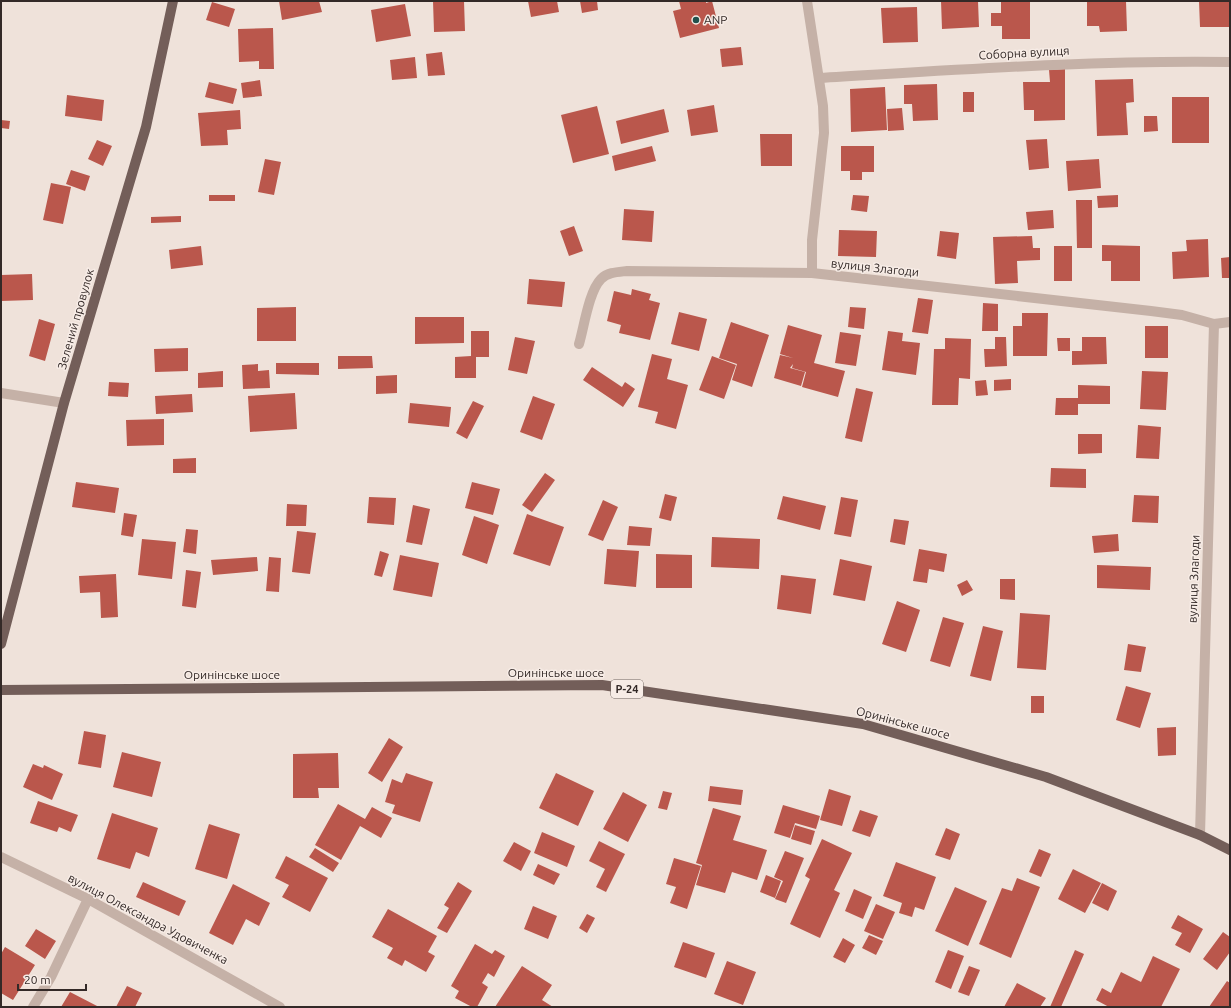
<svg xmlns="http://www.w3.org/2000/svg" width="1231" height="1008" font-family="Ubuntu,sans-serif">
<rect width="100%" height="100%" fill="#efe2da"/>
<path fill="#ba574c" d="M279,1H319L322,12L282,20Z
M433,1H464L465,31L434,32Z
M528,1H557L559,12L531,17Z
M580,1H597L598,10L582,13Z
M679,1H706V3L712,1L719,28L680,38L673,11L681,9Z
M941,1H978L979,27L942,29Z
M1001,1H1030V39H1002V26H991V13H1001Z
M1087,1H1126L1127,31L1100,32L1099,26H1087Z
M1199,1H1230V27H1200Z
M212,2L235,9L229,27L206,20Z
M405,4L411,36L376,42L371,10Z
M917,7L918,42L883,43L881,8Z
M273,28L274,69H259V61L239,62L238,29Z
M741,47L743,65L722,67L720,49Z
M442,52L445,75L428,76L426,54Z
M415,57L417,78L392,80L390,60Z
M1065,69V120L1034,121V110H1024L1023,82H1050L1049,70Z
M1133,79L1134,102L1126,103L1128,135L1097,136L1095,80Z
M260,80L262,96L243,98L241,83Z
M209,82L237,89L233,104L205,97Z
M937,84L938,120L913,121L912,104H904V85Z
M885,87L887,130L851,132L850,89Z
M963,92H974V112H963Z
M67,95L104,100L102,121L65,116Z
M1172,97H1209V143H1172Z
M714,105L718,132L691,136L687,110Z
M597,106L609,154L573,163L561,115Z
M902,108L904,130L888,131L887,109Z
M664,109L669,132L621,144L616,121Z
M240,110L241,129L227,130L228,145L201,146L198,113Z
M1144,116H1157L1158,131L1144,132Z
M1,120L10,121L9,129L1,128Z
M760,134H792V166H761Z
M1047,139L1049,168L1029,170L1026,140Z
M97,140L112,146L103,166L88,159Z
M652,146L656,161L615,171L612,156Z
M841,146H874V172H862V180H850V171H841Z
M265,159L281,162L274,195L258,192Z
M1099,159L1101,188L1068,191L1066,161Z
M71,170L90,176L85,191L66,184Z
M51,183L71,187L63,224L43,220Z
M209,195H235V201H209Z
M853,195L869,196L867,212L851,210Z
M1118,195V207L1098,208L1097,196Z
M1076,200H1092V248H1077Z
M624,209L654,211L652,242L622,240Z
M1053,210L1054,228L1028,230L1026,212Z
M181,216V222L151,223V217Z
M574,226L583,251L569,256L560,231Z
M839,230L877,231L876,257L838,256Z
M940,231L959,233L956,259L937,256Z
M1032,236L1033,248H1040V260L1017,261L1018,283L995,284L993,237Z
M1208,239L1209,277L1173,279L1172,252L1187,251L1186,240Z
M1102,245L1140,246V281H1111V261H1102Z
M201,246L203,265L171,269L169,250Z
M1054,246H1072V281H1054Z
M1230,257V278H1222L1221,258Z
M32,274L33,300L1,301V275Z
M529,279L565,282L562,307L527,304Z
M632,289L651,294L649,300L660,303L650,340L619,333L621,325L607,321L614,291L631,295Z
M918,298L933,300L928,334L912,332Z
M983,303L998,304V331H982Z
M296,307V341H257V308Z
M850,307L866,308L864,329L848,327Z
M679,312L707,319L699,351L671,344Z
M1022,313H1048L1047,356H1013V326H1022Z
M415,317H464V343L415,344Z
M39,319L55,324L45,361L29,356Z
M731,322L769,335L752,387L732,380L737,364L719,358Z
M788,325L822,335L814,363L845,371L838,397L802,387L806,372L792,368L793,364L790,368L805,372L801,386L774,378L780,355L793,358L780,354Z
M1145,326H1168V358H1145Z
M471,331H489V357H476V378H455V357L471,356Z
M888,331L903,333L902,341L920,343L916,375L882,370Z
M840,332L861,335L856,366L835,363Z
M515,337L535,341L527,374L508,370Z
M995,337H1006L1007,366L985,367L984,349H995Z
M1082,337H1106L1107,364L1072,365V351H1082Z
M945,338L971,339L970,379L959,378L958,405H932L934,349H945Z
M1057,338H1070V351H1058Z
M188,348V371L155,372L154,349Z
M652,354L672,359L667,379L688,385L676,429L655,423L658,412L638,407Z
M338,356H372L373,368L338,369Z
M712,356L736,365L724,399L699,390Z
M276,363H319V375L276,374Z
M258,364V371L269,370L270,388L243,389L242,365Z
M592,367L622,387L625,382L635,389L623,407L583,380Z
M223,371V387L198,388V373Z
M1142,371L1168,372L1166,410L1140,409Z
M397,375V393L376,394V376Z
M1011,379V390L994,391V380Z
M986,380L988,395L976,396L975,381Z
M109,382L129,383L128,397L108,396Z
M1078,385L1110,386V404H1078V415H1055L1056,398H1078Z
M856,388L873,392L862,442L845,438Z
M295,393L297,429L250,432L248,396Z
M192,394L193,412L156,414L155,396Z
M533,396L555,404L542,440L520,432Z
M473,401L484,406L467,439L456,433Z
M410,403L451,407L449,427L408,423Z
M164,419V445L127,446L126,420Z
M1138,425L1161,427L1159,459L1136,458Z
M1078,434H1102V453L1078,454Z
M196,458V473H173V459Z
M1051,468L1086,469V488L1050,487Z
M545,473L555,480L532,512L522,505Z
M76,482L119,488L115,513L72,507Z
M472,482L500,489L493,515L465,508Z
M665,494L677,497L671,521L659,518Z
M1134,495L1159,496L1158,523L1132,522Z
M783,496L826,506L820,530L777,519Z
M369,497L396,498L394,525L367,523Z
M841,497L858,500L851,537L834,534Z
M603,500L618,507L603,541L588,535Z
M287,504L307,505L306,526H286Z
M413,505L430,509L422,545L406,542Z
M124,513L137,515L133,537L121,535Z
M527,514L564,527L550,566L513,554Z
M474,516L499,525L487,564L462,555Z
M894,519L909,521L905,545L890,542Z
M629,526L652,528L650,546L627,545Z
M186,529L198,530L196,554L183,552Z
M297,531L316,533L310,574L292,572Z
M1118,534L1119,551L1094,553L1092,536Z
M712,537L760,539L759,569L711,567Z
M142,539L176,542L172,579L138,575Z
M607,549L639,551L636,587L604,584Z
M919,549L947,554L944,572L929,569L927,583L913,581Z
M380,551L389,554L382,577L374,575Z
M656,554L692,555V588H656Z
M400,555L439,563L432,597L393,590Z
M257,557L258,571L213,575L211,560Z
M269,557L281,558L279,592L266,591Z
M840,559L872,566L865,601L833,595Z
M1097,565L1151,567L1150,590L1097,588Z
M186,570L201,572L196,608L182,606Z
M116,574L118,617L101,618L100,592L80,593L79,576Z
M781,575L816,579L811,614L777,609Z
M1000,579H1015V600L1000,599Z
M967,580L973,590L962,596L957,585Z
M897,601L920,610L906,652L882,644Z
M1020,613L1050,615L1046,670L1017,668Z
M943,617L964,623L950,667L930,661Z
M983,626L1003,631L991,681L970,676Z
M1128,644L1146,647L1141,672L1124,670Z
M1126,686L1151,693L1140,728L1116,720Z
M1031,696H1044V713H1031Z
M1176,727V755L1158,756L1157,728Z
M84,731L106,735L101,768L78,764Z
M389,738L403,747L382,782L368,773Z
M122,752L161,762L152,797L113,787Z
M338,753L339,788H318L319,798H293V754Z
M33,764L43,768L44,765L63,774L52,800L23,787Z
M406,773L433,782L420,822L392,813L395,805L385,802L392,779L402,783Z
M556,773L594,791L578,826L539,808Z
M710,786L743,790L741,805L708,801Z
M829,789L851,796L842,826L820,820Z
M663,791L672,793L667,810L658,808Z
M623,792L647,805L628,842L603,829Z
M38,801L78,815L71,832L59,827L57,832L30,823Z
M338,804L365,819L372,807L392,818L381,838L360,826L341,860L315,845Z
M783,805L820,816L816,829L795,823L790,838L774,833Z
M713,808L741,816L733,840L767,850L757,880L732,872L725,893L696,885L702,865L696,863Z
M860,810L878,816L870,837L852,831Z
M112,813L158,828L149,857L136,852L130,869L97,859Z
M209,824L240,834L227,879L195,869Z
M795,825L815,831L811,845L791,839Z
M946,828L960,834L950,860L935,855Z
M542,832L575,846L567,867L534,853Z
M822,839L852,853L834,890L840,893L820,938L790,924L810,879L805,876Z
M599,841L625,854L606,892L596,887L605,869L589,861Z
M514,842L531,851L521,871L503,861Z
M315,848L339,863L333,872L309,857Z
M1039,849L1051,854L1041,877L1029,872Z
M785,851L804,858L786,903L775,899L783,881L774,877Z
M286,856L328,878L310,912L282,897L289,885L275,878Z
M674,858L701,866L687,909L670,903L676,887L666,884Z
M896,862L936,877L924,910L915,907L912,917L899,913L902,903L883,896Z
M538,864L560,874L554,885L533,875Z
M1073,869L1101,883L1085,913L1058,899Z
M766,875L781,881L775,898L760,892Z
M1017,878L1040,887L1011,958L979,944L1002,888L1012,891Z
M143,882L186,901L179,916L136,897Z
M458,882L472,891L447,933L437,928L449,908L444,905Z
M1102,883L1117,891L1108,911L1092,903Z
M233,884L270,903L259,926L246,919L233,945L209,933Z
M955,887L987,901L968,946L935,931Z
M854,889L872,897L863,919L845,911Z
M876,904L895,912L883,939L864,931Z
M533,906L557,916L548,939L524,929Z
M388,909L437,936L428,952L435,956L426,972L405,960L402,966L387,958L393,948L372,937Z
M587,914L595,918L587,933L579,928Z
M1178,915L1203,929L1190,953L1175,945L1182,933L1171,928Z
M36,929L56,941L45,959L25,946Z
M1223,932L1230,937V952L1217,970L1203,959Z
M869,935L883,941L876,955L862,948Z
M843,938L855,945L845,963L833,957Z
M683,942L715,953L706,978L674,967Z
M475,944L492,954L495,950L505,956L494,977L488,973L482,983L488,987L477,1007H472L455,998L459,991L451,986Z
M5,947L35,965L13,1000L1,993V954Z
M948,950L964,956L951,989L935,982Z
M1075,950L1084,954L1061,1007H1050Z
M1153,956L1180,969L1161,1007H1109L1096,1000L1102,988L1111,993L1121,972L1141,982Z
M727,961L756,972L743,1005L714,994Z
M522,966L552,985L542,1000L553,1007H495Z
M969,966L980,970L969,996L958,992Z
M1227,981L1230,983V1007H1209Z
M1017,983L1046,998L1040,1007H1004Z
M127,986L142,993L135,1007H116Z
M70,992L99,1007H61Z"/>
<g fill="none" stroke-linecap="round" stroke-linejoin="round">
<path stroke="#c5b1a7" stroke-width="10" d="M1,393L64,403"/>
<path stroke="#c5b1a7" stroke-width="10" d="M807,1L823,106L824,133L812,240V273
M819,78C956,70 1093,60 1230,62
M579,344C584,327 589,291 601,279C608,272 618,272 627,271L812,273L1151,311L1182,315L1214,324L1230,322
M1200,835L1214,324
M1,857L88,899L280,1007
M33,1007L51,977L88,899"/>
<path stroke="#735e59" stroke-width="10" d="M1,644L64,403L146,127L173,1
M1,690L602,685L863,724L1046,777L1200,835L1230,850"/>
</g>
<circle fill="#21504c" stroke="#f7ece6" stroke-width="1.5" cx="696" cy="20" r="4"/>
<g text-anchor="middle" stroke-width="3" stroke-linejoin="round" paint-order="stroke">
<rect fill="#f7ece6" stroke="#6e6460" stroke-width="1" x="611" y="680" width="32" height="18" rx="3"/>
<g font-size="11" font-weight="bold" fill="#332927">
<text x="627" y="693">Р-24</text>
</g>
<g font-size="12" fill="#332927" stroke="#f7ece6" text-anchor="start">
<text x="704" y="24">ANP</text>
</g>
<g font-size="12" fill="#332927" stroke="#f7ece6">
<text transform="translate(1024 53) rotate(-3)" y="4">Соборна вулиця</text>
<text transform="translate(875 268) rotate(6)" y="4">вулиця Злагоди</text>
<text transform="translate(76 319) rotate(-74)" y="4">Зелений провулок</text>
<text transform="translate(1194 579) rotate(-88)" y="4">вулиця Злагоди</text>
<text x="556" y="677">Оринінське шосе</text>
<text x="232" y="679">Оринінське шосе</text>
<text transform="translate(903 723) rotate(15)" y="4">Оринінське шосе</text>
<text transform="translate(148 919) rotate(28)" y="4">вулиця Олександра Удовиченка</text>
</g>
</g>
<rect width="1231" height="1008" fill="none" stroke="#332927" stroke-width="4"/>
<path d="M18 984v6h68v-6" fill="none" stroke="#332927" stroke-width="2"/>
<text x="24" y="984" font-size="12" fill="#332927" stroke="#f7ece6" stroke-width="3" paint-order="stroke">20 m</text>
</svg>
